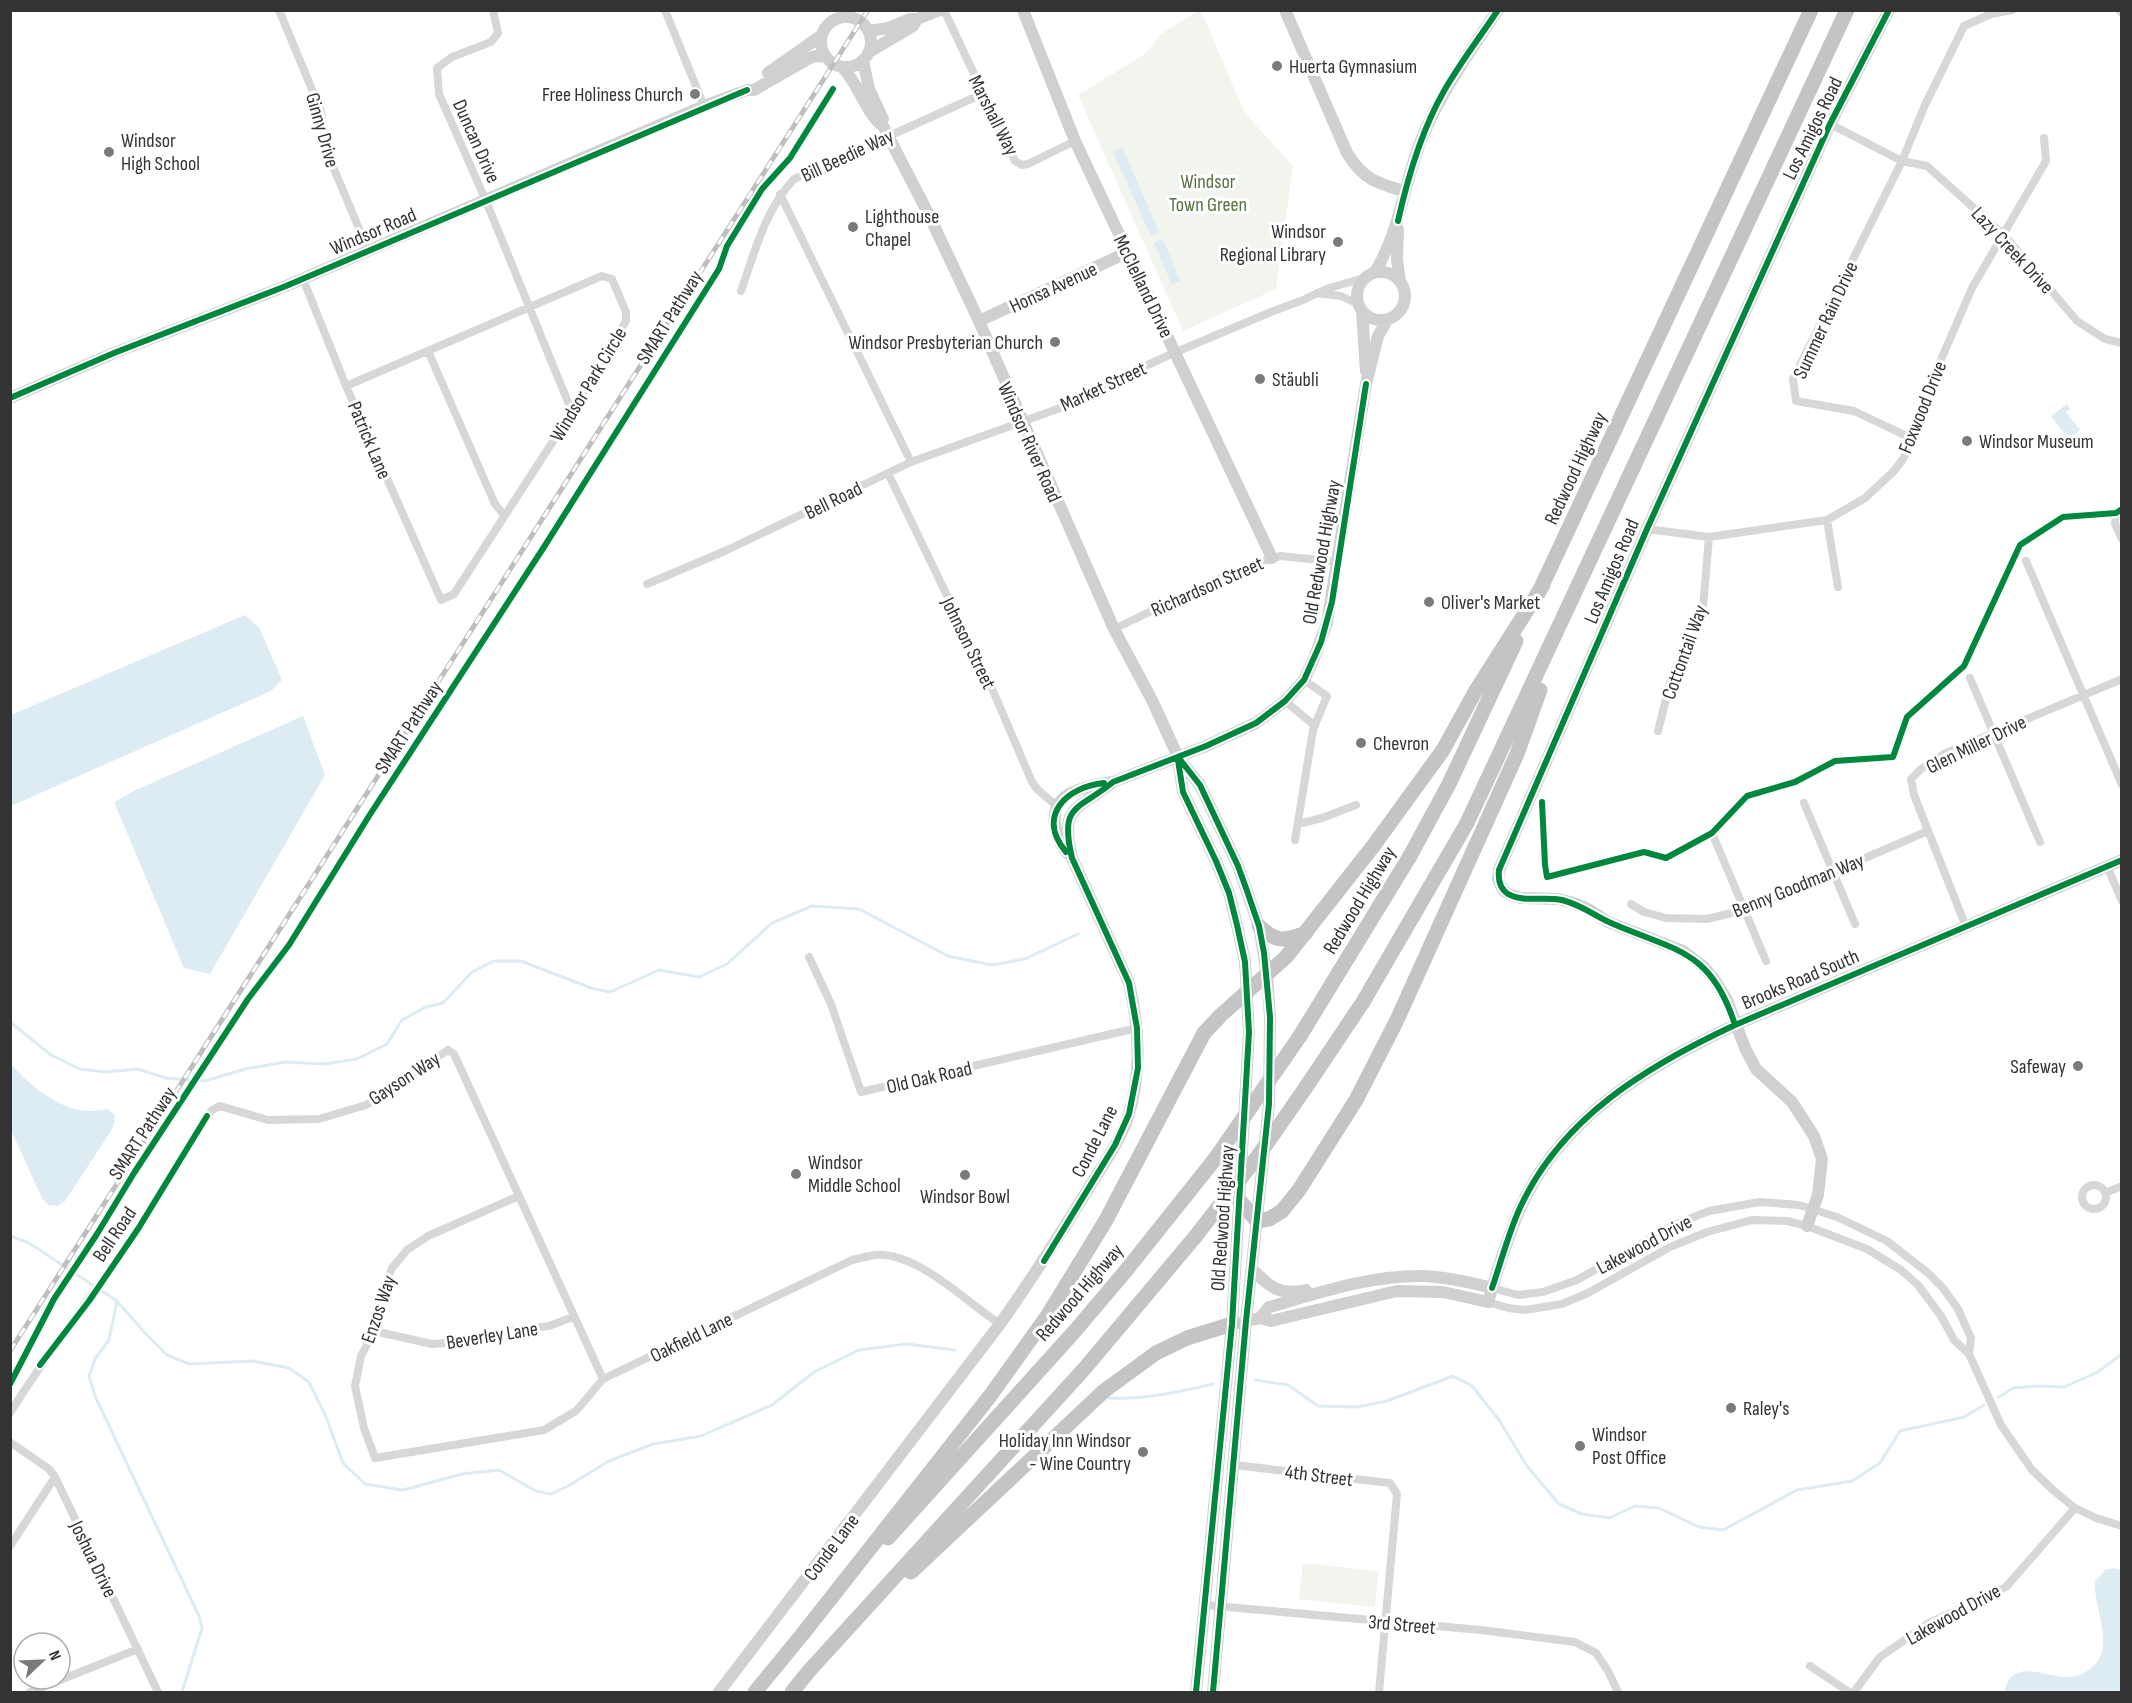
<svg xmlns="http://www.w3.org/2000/svg" width="2132" height="1703" font-family="'Sofia Sans Condensed',sans-serif">
<rect width="100%" height="100%" fill="#fff"/>
<path fill="#f1f5ed" d="M1198,11H1201L1244,112L1293,166L1276,289L1183,331L1078,95L1145,54L1161,34Z
M1303,1563L1378,1571L1375,1607L1299,1599Z"/>
<path fill="#ddebf3" d="M1122,147L1159,232L1151,236L1113,152Z
M1163,239L1180,281L1172,285L1154,243Z
M2067,404L2070,409L2066,412L2080,430L2069,439L2051,416Z
M245,615L259,627L282,680L271,691L11,806V715Z
M303,716L325,775L210,974L184,968L114,802L136,790Z
M11,1064C26,1082 51,1102 74,1109C85,1112 97,1111 108,1109L115,1115V1121L111,1131L65,1201L58,1206L48,1205L42,1198L11,1130Z
M2114,1568L2121,1570V1692H2004C2014,1649 2056,1689 2084,1673C2121,1653 2093,1611 2095,1582L2105,1570Z"/>
<g fill="none" stroke-linecap="round" stroke-linejoin="round">
<path stroke="#ddebf3" stroke-width="3" d="M10,1022L51,1055L80,1069L105,1072L138,1069L166,1078L205,1081L245,1069L285,1062L325,1064L357,1059L387,1044L402,1020L426,1007L443,1003L472,972L494,961H521L591,988L610,992L659,970L699,977L727,964L772,923L812,906L859,909L948,956L992,965L1025,959L1078,934
M10,1236L29,1243L117,1301L145,1333L167,1355L189,1364L252,1361L289,1368L309,1382L326,1417L343,1463L365,1484L403,1490L462,1474L499,1470L536,1491L551,1494L568,1486L609,1461L653,1444L701,1436L772,1405L814,1372L859,1350L906,1344L955,1350
M117,1301L109,1340L95,1359L89,1376L95,1396L199,1616L202,1628L182,1692
M1255,1380L1288,1385L1318,1406L1357,1407L1387,1401L1453,1376L1472,1386L1499,1420L1527,1466L1559,1504L1582,1514L1609,1518L1635,1506L1659,1508L1699,1527L1723,1530L1797,1490L1852,1481L1880,1463L1900,1431L1964,1417L1984,1405
M1999,1397L2013,1388L2038,1386L2064,1387L2098,1372L2122,1354
M1108,1398C1143,1400 1178,1392 1213,1384"/>
<path stroke="#d7d7d7" stroke-width="8" d="M279,10L321,111L326,150L368,250
M493,10L498,33L491,42L452,57L437,68L439,94L486,201L572,412
M665,10L704,106
M944,10L1015,161L1022,165L1028,164L1075,141
M2012,10L1991,14L1964,26L1925,105L1902,161L1927,166L2004,235L2077,321L2105,339L2122,343
M2119,10L2122,13
M1830,124L1902,161L1793,379L1796,401L1854,411L1913,439
M780,194L911,462
M303,279L346,386L441,600L454,594L572,412L626,321V312L612,279L602,276L346,386
M741,291C755,251 765,210 794,179L982,94
M1317,293L1341,296L1358,304
M428,351L495,504L504,515
M888,473L994,693L1032,782L1038,790L1058,807
M2116,513L2115,524L2122,539
M1827,520L1838,587
M1647,529L1709,537L1827,520L1865,498L1894,471L1903,459L1913,439L1937,369L1972,288L2046,161L2044,138
M2026,561L2122,785
M647,584L725,551L911,462L1082,400L1104,385L1176,352L1271,312L1303,300L1326,289L1364,278
M1114,629L1220,578L1272,558L1281,556L1338,562
M1970,678L2040,842
M1285,701L1315,726
M1658,731L1671,679L1703,608L1709,537
M1804,803L1855,924
M1298,824L1322,818L1356,805
M1712,833L1766,961
M1295,840L1313,730L1327,696L1304,680
M2107,866L2122,901
M1631,904L1644,912L1666,918L1707,919L1744,910L1928,831
M1966,927L1914,795L1911,779L1921,769L1944,754L2122,679
M809,957L831,1004L861,1092L1137,1028
M2082 1197a12 12 0 1 1 24 0a12 12 0 1 1-24 0Z
M2105,1193L2122,1186
M519,1196L428,1236L407,1250L392,1268L380,1297L374,1331L361,1356L355,1386L364,1428L375,1458L544,1430L576,1411L603,1379L852,1260C860,1258 868,1256 875,1255C918,1252 966,1302 1000,1324
M1492,1288L1518,1295L1543,1292L1577,1280L1676,1224L1709,1211L1760,1202L1799,1205L1837,1217L1887,1241L1928,1273L1943,1288L1958,1309L1971,1338L1969,1354
M1488,1302L1508,1308L1525,1310L1562,1304L1588,1293L1670,1247L1707,1232L1752,1220L1787,1221L1807,1226L1867,1249L1901,1270L1918,1285L1941,1316L1954,1340L1969,1354L2001,1425L2032,1470L2053,1490L2075,1508L2096,1518L2122,1526
M374,1331L432,1344L462,1342L495,1333L549,1326L573,1317
M10,1413C49,1350 95,1293 136,1231C162,1193 184,1146 212,1110L220,1106L268,1120L319,1119L366,1105L448,1050L454,1054L603,1379
M10,1442L49,1469L55,1477L158,1692
M1234,1465L1390,1483L1397,1494L1379,1692
M10,1546L55,1477
M1205,1605L1481,1630L1575,1642L1596,1653L1608,1671L1618,1692
M1810,1666L1849,1692
M30,1692L138,1649
M1854,1692L1880,1657L1929,1623L2006,1587L2075,1508"/>
<path stroke="#d0d0d0" stroke-width="12" d="M1023,10L1075,141L1272,558
M1285,10L1347,153C1363,179 1376,183 1404,191
M821 42a25 25 0 1 1 50 0a25 25 0 1 1-50 0Z
M869,31L888,28L910,19H917L940,10
M869,52L913,26L917,19
M863,61L869,89L883,119
M842,67C859,84 866,114 883,126L928,213L979,321L1114,629L1152,700L1178,757L1200,785L1238,866L1259,926L1267,975L1270,1017L1269,1104L1246,1321L1213,1692
M768,73L822,35
M1398,229L1397,260L1400,281
M1357 296a24 24 0 1 1 48 0a24 24 0 1 1-48 0Z
M1375,272C1401,230 1404,179 1424,133C1443,89 1471,50 1498,10
M1362,311L1366,371
M979,321L1126,253
M10,398L114,353L286,286L704,106L747,90H754L808,59L815,56L826,57
M1178,758L1183,792L1216,861L1229,893L1237,925L1245,962L1249,1032L1232,1324L1196,1692
M1067,853C1055,838 1047,810 1066,796C1079,788 1097,784 1112,782
M1807,1226L1818,1195L1822,1159L1814,1136L1792,1102L1756,1069L1745,1048L1727,1000L1714,979L1704,967L1683,951L1608,922L1590,910L1574,903L1558,899L1520,898L1511,895L1505,892L1501,886L1498,879L1499,870L1647,529L1830,124L1889,10
M1252,1269C1270,1287 1279,1296 1306,1290
M1260,1318L1269,1307C1319,1293 1371,1275 1423,1276C1447,1277 1469,1282 1492,1288
M1239,1323L1260,1318L1271,1321L1397,1291L1443,1292L1488,1302C1497,1271 1507,1240 1519,1211C1559,1118 1648,1066 1735,1025L2122,860
M719,1692L1000,1324C1032,1279 1061,1233 1090,1186C1104,1163 1121,1140 1129,1114C1142,1071 1139,1026 1129,983L1072,858C1059,803 1078,811 1113,782L1206,746L1256,723L1285,701L1304,680L1313,661L1327,623L1366,384L1378,336L1388,319"/>
<path stroke="#c4c4c4" stroke-width="15" d="M1539,592L1811,10
M1259,926C1276,943 1285,941 1306,933
M1300,1036L1410,856L1449,784L1516,641
M1304,1090L1363,1002L1467,823L1847,10
M1239,1200L1257,1221L1269,1219L1282,1211L1299,1190L1356,1100L1397,1020L1517,754L1540,690
M888,1538L1074,1332L1124,1273L1215,1159
M911,1572L1104,1391L1156,1353L1187,1338L1232,1324
M805,1631L990,1396L1048,1315L1106,1220L1204,1033L1221,1015L1286,957L1374,845L1443,750L1475,692L1543,585
M755,1692L810,1625
M792,1692L809,1671L1085,1368L1195,1237"/>
<g stroke="#bebebe" stroke-width="5">
<path id="rail" d="M10,1351L868,10"/>
</g>
<use href="#rail" stroke="#fff" stroke-width="3" stroke-dasharray="9" stroke-linecap="butt"/>
<path stroke="#c4c4c4" stroke-width="15" d="M1215,1159L1300,1036
M1195,1237L1258,1156L1304,1090"/>
<g stroke="#fff" stroke-width="10">
<path id="cycleway" d="M1398,221C1408,176 1421,131 1444,91C1460,63 1480,37 1498,10
M10,398L114,353L286,286L747,90
M1178,757L1200,785L1238,866L1246,888L1259,926L1264,953L1270,1017L1269,1104L1246,1321L1213,1692
M1178,760L1183,792L1216,861L1229,893L1237,925L1245,962L1249,1032L1232,1324L1196,1692
M1542,802L1545,865L1547,877L1644,852L1666,858L1712,833L1747,796L1795,782L1835,761L1893,757L1907,717L1964,666L2020,545L2063,517L2116,513L2122,509
M1066,852C1036,816 1066,787 1104,783
M1735,1025C1711,949 1675,951 1611,923C1593,915 1582,905 1562,900C1544,896 1524,903 1508,894C1499,888 1498,879 1499,870L1647,529L1830,124L1889,10
M1044,1261L1115,1145L1129,1114L1138,1068L1137,1028L1129,983L1072,858C1059,803 1078,811 1113,782L1206,746L1256,723L1285,701L1304,680L1321,642L1332,602L1366,384
M1492,1288C1501,1262 1508,1235 1519,1210C1560,1118 1647,1066 1735,1025L2122,860
M40,1365L89,1301L138,1229L207,1116
M10,1384L54,1299L97,1234L134,1173L248,999L289,945L369,816L544,547L719,269L727,246L762,189L790,158L833,89"/>
</g>
<use href="#cycleway" stroke="#00873e" stroke-width="6"/>
</g>
<g fill="#7a7a7a" stroke="#fff" stroke-width="2">
<circle cx="1277" cy="66" r="6"/>
<circle cx="695" cy="94" r="6"/>
<circle cx="109" cy="152" r="6"/>
<circle cx="853" cy="227" r="6"/>
<circle cx="1338" cy="242" r="6"/>
<circle cx="1055" cy="342" r="6"/>
<circle cx="1260" cy="379" r="6"/>
<circle cx="1967" cy="441" r="6"/>
<circle cx="1429" cy="602" r="6"/>
<circle cx="1361" cy="743" r="6"/>
<circle cx="2078" cy="1066" r="6"/>
<circle cx="796" cy="1174" r="6"/>
<circle cx="965" cy="1175" r="6"/>
<circle cx="1731" cy="1408" r="6"/>
<circle cx="1580" cy="1446" r="6"/>
<circle cx="1143" cy="1452" r="6"/>
</g>
<g text-anchor="middle" stroke-width="6" stroke-linejoin="round" paint-order="stroke">
<g font-size="20" fill="#333" stroke="#fff" text-anchor="start">
<text x="1289" y="73">Huerta Gymnasium</text>
<text x="683" y="101" text-anchor="end">Free Holiness Church</text>
<text x="121" y="147">Windsor<tspan x="121" dy="23">High School</tspan></text>
<text x="865" y="223">Lighthouse<tspan x="865" dy="23">Chapel</tspan></text>
<text x="1326" y="238" text-anchor="end">Windsor<tspan x="1326" dy="23">Regional Library</tspan></text>
<text x="1043" y="349" text-anchor="end">Windsor Presbyterian Church</text>
<text x="1272" y="386">Stäubli</text>
<text x="1979" y="448">Windsor Museum</text>
<text x="1441" y="609">Oliver's Market</text>
<text x="1373" y="750">Chevron</text>
<text x="2066" y="1073" text-anchor="end">Safeway</text>
<text x="808" y="1169">Windsor<tspan x="808" dy="23">Middle School</tspan></text>
<text x="965" y="1203" text-anchor="middle">Windsor Bowl</text>
<text x="1743" y="1415">Raley's</text>
<text x="1592" y="1441">Windsor<tspan x="1592" dy="23">Post Office</tspan></text>
<text x="1131" y="1447" text-anchor="end">Holiday Inn Windsor<tspan x="1131" dy="23">- Wine Country</tspan></text>
</g>
<g font-size="20" fill="#333" stroke="#fff">
<text transform="translate(994 115) rotate(63)" y="7">Marshall Way</text>
<text transform="translate(1812 128) rotate(-64)" y="7">Los Amigos Road</text>
<text transform="translate(323 130) rotate(74)" y="7">Ginny Drive</text>
<text transform="translate(477 141) rotate(66)" y="7">Duncan Drive</text>
<text transform="translate(847 155) rotate(-25)" y="7">Bill Beedie Way</text>
<text transform="translate(373 231) rotate(-23)" y="7">Windsor Road</text>
<text transform="translate(2013 250) rotate(47)" y="7">Lazy Creek Drive</text>
<text transform="translate(1144 286) rotate(64)" y="7">McClelland Drive</text>
<text transform="translate(1053 287) rotate(-25)" y="7">Honsa Avenue</text>
<text transform="translate(669 317) rotate(-58)" y="7">SMART Pathway</text>
<text transform="translate(1825 320) rotate(-65)" y="7">Summer Rain Drive</text>
<text transform="translate(588 384) rotate(-59)" y="7">Windsor Park Circle</text>
<text transform="translate(1103 386) rotate(-25)" y="7">Market Street</text>
<text transform="translate(1922 407) rotate(-68)" y="7">Foxwood Drive</text>
<text transform="translate(370 440) rotate(67)" y="7">Patrick Lane</text>
<text transform="translate(1030 442) rotate(66)" y="7">Windsor River Road</text>
<text transform="translate(1575 468) rotate(-65)" y="7">Redwood Highway</text>
<text transform="translate(833 500) rotate(-26)" y="7">Bell Road</text>
<text transform="translate(1321 552) rotate(-80)" y="7">Old Redwood Highway</text>
<text transform="translate(1611 571) rotate(-67)" y="7">Los Amigos Road</text>
<text transform="translate(1207 586) rotate(-24)" y="7">Richardson Street</text>
<text transform="translate(969 643) rotate(64)" y="7">Johnson Street</text>
<text transform="translate(1684 652) rotate(-70)" y="7">Cottontail Way</text>
<text transform="translate(408 727) rotate(-57)" y="7">SMART Pathway</text>
<text transform="translate(1976 744) rotate(-26)" y="7">Glen Miller Drive</text>
<text transform="translate(1798 885) rotate(-22)" y="7">Benny Goodman Way</text>
<text transform="translate(1359 900) rotate(-59)" y="7">Redwood Highway</text>
<text transform="translate(1800 979) rotate(-23)" y="7">Brooks Road South</text>
<text transform="translate(929 1077) rotate(-13)" y="7">Old Oak Road</text>
<text transform="translate(404 1078) rotate(-33)" y="7">Gayson Way</text>
<text transform="translate(142 1133) rotate(-57)" y="7">SMART Pathway</text>
<text transform="translate(1094 1141) rotate(-63)" y="7">Conde Lane</text>
<text transform="translate(1222 1218) rotate(-86)" y="7">Old Redwood Highway</text>
<text transform="translate(114 1234) rotate(-56)" y="7">Bell Road</text>
<text transform="translate(1644 1244) rotate(-28)" y="7">Lakewood Drive</text>
<text transform="translate(1079 1292) rotate(-49)" y="7">Redwood Highway</text>
<text transform="translate(378 1309) rotate(-71)" y="7">Enzos Way</text>
<text transform="translate(492 1335) rotate(-9)" y="7">Beverley Lane</text>
<text transform="translate(691 1337) rotate(-26)" y="7">Oakfield Lane</text>
<text transform="translate(1319 1475) rotate(7)" y="7">4th Street</text>
<text transform="translate(831 1547) rotate(-53)" y="7">Conde Lane</text>
<text transform="translate(94 1559) rotate(64)" y="7">Joshua Drive</text>
<text transform="translate(1953 1614) rotate(-29)" y="7">Lakewood Drive</text>
<text transform="translate(1402 1624) rotate(5)" y="7">3rd Street</text>
</g>
<g font-size="20" fill="#56703f" stroke="#fff">
<text x="1208" y="188">Windsor<tspan x="1208" dy="23">Town Green</tspan></text>
</g>
</g>
<rect width="2132" height="1703" fill="none" stroke="#333333" stroke-width="24"/>
<g transform="translate(42 1661) rotate(67)"><circle r="28" fill="#ffffff" stroke="#adadad" stroke-width="1.5"/>
<path d="M0-4.5L10 22L0 15L-10 22Z" fill="#7a7a7a"/>
<text y="-9" font-size="16" font-weight="bold" text-anchor="middle" fill="#333333">N</text>
</g>
</svg>
